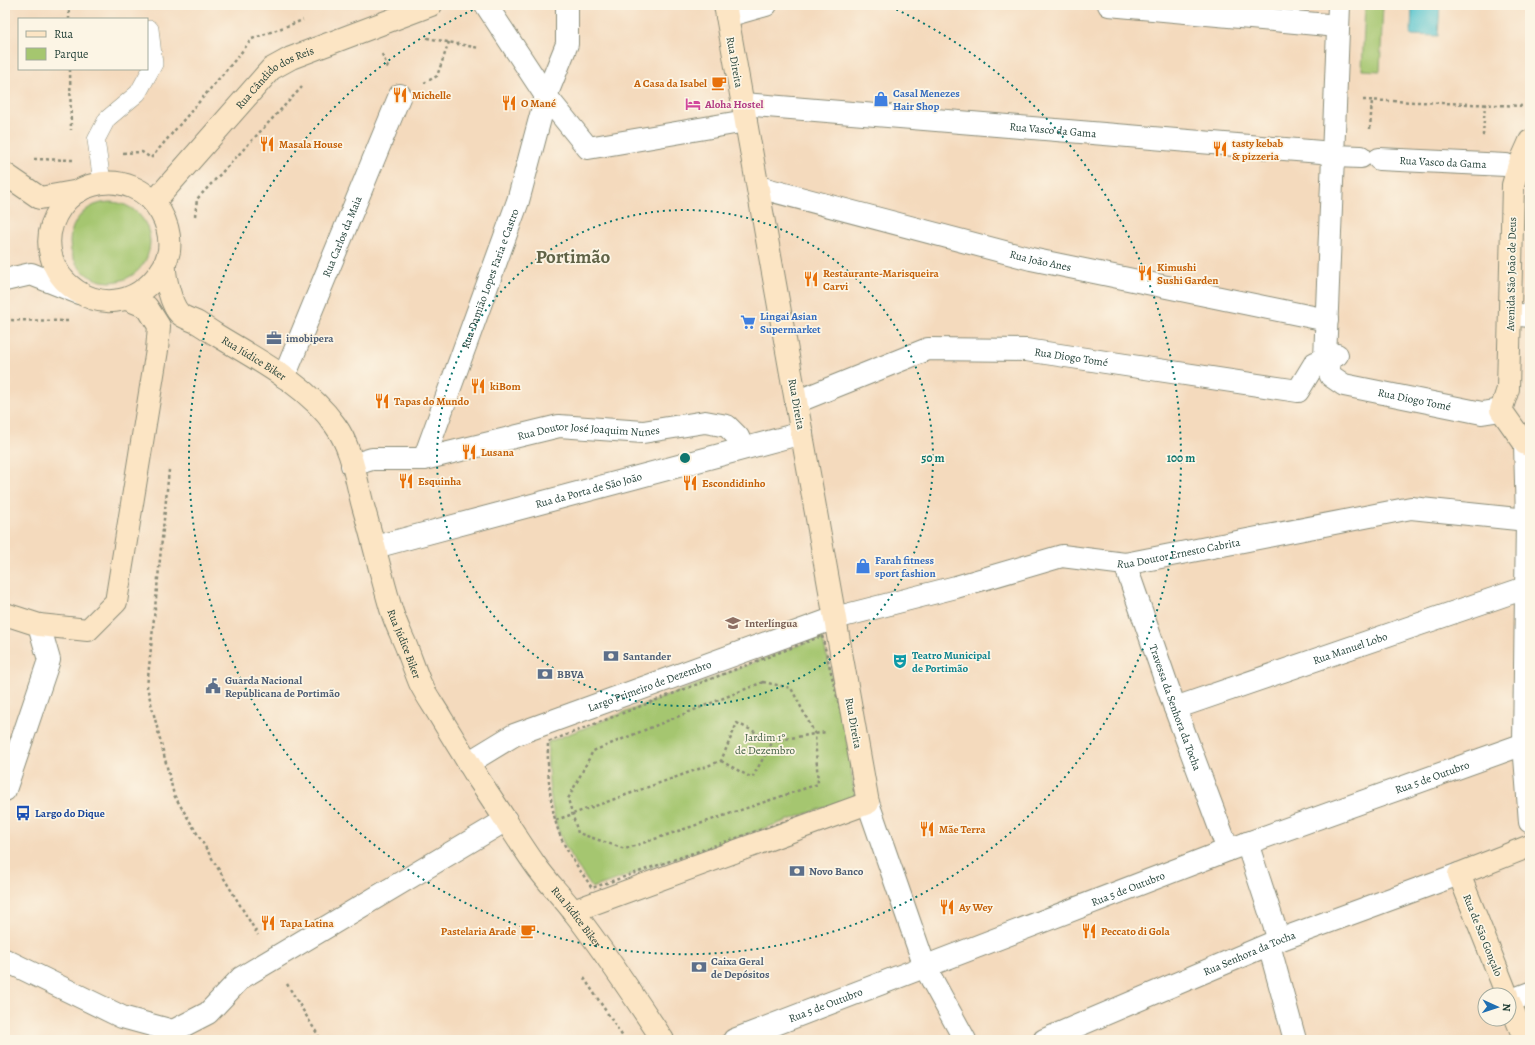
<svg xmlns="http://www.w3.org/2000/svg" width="1535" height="1045" font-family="Alegreya,serif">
<rect width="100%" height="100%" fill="#fcf5e5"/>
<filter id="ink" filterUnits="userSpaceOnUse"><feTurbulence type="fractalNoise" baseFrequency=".025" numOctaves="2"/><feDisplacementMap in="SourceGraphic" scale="8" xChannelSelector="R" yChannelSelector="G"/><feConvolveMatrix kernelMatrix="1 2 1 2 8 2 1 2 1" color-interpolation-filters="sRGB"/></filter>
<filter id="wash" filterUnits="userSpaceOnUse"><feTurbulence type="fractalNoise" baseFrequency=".012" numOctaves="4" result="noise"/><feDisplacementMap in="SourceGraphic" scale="16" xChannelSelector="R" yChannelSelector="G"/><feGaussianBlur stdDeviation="0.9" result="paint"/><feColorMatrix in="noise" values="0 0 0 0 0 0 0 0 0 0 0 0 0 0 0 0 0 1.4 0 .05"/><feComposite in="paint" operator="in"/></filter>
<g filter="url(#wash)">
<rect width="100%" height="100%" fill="#f4dabd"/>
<path fill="#a5c66f" stroke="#628252" d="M1365,5H1383L1380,71L1362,70Z
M70 242a40 40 0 1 1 80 0a40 40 0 1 1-80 0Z
M822,636L845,729L855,797L592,888C583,874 572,860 564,844C550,817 547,772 548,742Z"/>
<path fill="#58c5cf" stroke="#3c8182" d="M1412,5H1440L1438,36L1411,35Z"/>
</g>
<g filter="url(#ink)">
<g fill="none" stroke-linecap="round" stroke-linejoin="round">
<g stroke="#8a8c78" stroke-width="18">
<path id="lane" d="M102,182L96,140L107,119L138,93L154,64L150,29"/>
</g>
<g stroke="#8a8c78" stroke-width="24">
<g id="street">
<path d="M486,5L546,96L588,148L746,121"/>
<path d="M1109,5L1338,26"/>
<path id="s1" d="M1339,5L1325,359L1331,376L1344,385L1482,413L1501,410"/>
<path d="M727,16L766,5"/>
<path id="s2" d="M743,104L1321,152L1334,156L1361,157"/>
<path id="s3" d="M1379,159L1506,165"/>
<path id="s4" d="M758,187L1031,259L1327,320"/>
<path d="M5,280L31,274L79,293"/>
<path d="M1510,314L1530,316"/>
<path id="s5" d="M284,377L400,95"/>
<path id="s6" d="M796,402L928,349L1026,350L1298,391L1315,363L1337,355"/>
<path d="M1525,444L1527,520L1524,744L1530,822"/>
<path id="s7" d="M424,459L518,201L546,96L567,44V5"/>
<path id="s8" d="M352,465L372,459H424L559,426L643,432L705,422L727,426L738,437L743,448"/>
<path id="s9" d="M375,547L802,433"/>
<path id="s10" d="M1125,564L1175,708L1228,850"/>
<path id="s11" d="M1175,708L1525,588"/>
<path id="s12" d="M468,763L514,735L835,618L956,587L1062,556L1125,564L1411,508L1527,520"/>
<path d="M5,790L49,660L39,625"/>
<path d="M868,803L925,967L965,1040"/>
<path d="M1247,843L1279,940"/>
<path d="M1269,945L1295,1040"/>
<path d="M5,960L122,1017L173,1031L208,1013L241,978L506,820"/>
<path d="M1509,1001L1530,993"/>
<path id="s13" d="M734,1040L1228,850L1524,744"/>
<path id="s14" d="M1044,1040L1279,940L1459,874"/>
</g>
</g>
<g stroke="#8a8c78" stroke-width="24">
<g id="secondary">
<path d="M1530,141L1518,168L1513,185L1508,389L1501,410L1525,444L1530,445"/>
<path d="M5,174L40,198L79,191"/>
<path id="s15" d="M154,202L271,69L291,58L431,5"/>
<path id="s16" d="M164,266C116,346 15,273 61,207C69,196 80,188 93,185C106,181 120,182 132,187C157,197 172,225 169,251C168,256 166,260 165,264C164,275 171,306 180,314C184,318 193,320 198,323C203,326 209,330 215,334C257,360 306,384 335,425C352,448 356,480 363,506C373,540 381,575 391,609C395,622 401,634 406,646C411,659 415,671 420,683C426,695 434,706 441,718C453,738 466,759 479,780C498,807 515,836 534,863C546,881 563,897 576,915C607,955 635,998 663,1040"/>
<path d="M5,614L39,625L88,630L116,602L157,350L159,326L147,307L127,299"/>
<path d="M573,911L868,803L725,5"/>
<path d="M1507,995L1459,874L1530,846"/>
<path d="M1509,1001L1525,1040"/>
</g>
</g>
<path stroke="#8a8c78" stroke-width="2.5" stroke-dasharray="3 3" stroke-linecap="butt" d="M69,5V19
M427,38L479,48
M382,54L389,70
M70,69L71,130
M424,83L437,76L449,42
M1363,100L1524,106
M1370,129L1372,100
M1484,135H1483L1485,104
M123,153L142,152L151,158L235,60L252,39L303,20
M34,159L73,160
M195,216L197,199L302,87
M5,320L68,321
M169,470L147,687L174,795L258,935
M822,636L845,729L855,797L592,888C583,874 572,860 564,844C550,817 547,772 548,742Z
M763,682L791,688L815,734L818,784L625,849L578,833L568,799L593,751Z
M721,761L752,778L773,741
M556,820L721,761L737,723L773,741L826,732
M584,978L625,1040
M287,984L321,1040"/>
<use href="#lane" stroke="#fff" stroke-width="17"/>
<use href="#street" stroke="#fff" stroke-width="22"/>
<use href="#secondary" stroke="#fce5c4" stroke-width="22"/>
</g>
</g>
<g fill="none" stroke="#0f766e" stroke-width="2" stroke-dasharray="2 4">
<circle cx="685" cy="458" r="248"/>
<path d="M891 7A496 496 0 1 1 479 7"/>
</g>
<defs>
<g id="cafe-bare" transform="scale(1.2)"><path d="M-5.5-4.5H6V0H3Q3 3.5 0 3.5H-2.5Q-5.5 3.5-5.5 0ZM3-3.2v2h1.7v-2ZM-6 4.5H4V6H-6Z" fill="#e8710a" stroke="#fcf5e5" stroke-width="2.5" paint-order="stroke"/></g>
<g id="restaurant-bare" transform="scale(1.2)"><path d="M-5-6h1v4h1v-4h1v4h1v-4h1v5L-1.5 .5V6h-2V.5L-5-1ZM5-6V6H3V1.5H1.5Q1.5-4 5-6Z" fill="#e8710a" stroke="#fcf5e5" stroke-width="2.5" paint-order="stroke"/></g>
<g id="shop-bare" transform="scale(1.2)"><path d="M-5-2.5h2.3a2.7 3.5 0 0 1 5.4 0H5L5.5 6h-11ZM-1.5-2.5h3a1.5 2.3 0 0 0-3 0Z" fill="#3f7fe0" stroke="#fcf5e5" stroke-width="2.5" paint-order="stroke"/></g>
<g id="hotel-bare" transform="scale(1.2)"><path d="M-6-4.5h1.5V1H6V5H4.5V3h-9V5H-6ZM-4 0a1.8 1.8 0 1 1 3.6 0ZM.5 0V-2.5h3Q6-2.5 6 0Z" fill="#d1479c" stroke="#fcf5e5" stroke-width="2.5" paint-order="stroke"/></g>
<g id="supermarket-bare" transform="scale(1.2)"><path d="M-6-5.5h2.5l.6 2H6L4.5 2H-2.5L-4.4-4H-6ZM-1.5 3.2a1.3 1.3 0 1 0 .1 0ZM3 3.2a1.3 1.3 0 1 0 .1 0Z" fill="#3f7fe0" stroke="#fcf5e5" stroke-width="2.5" paint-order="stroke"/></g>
<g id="office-bare" transform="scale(1.2)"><path d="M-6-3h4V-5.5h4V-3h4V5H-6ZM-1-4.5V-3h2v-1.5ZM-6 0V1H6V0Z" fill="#5c6f8a" stroke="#fcf5e5" stroke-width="2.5" paint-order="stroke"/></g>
<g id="school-bare" transform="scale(1.2)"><path d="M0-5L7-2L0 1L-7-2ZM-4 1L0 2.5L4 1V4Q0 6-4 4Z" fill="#8d6e63" stroke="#fcf5e5" stroke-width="2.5" paint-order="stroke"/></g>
<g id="bank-bare" transform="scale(1.2)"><path d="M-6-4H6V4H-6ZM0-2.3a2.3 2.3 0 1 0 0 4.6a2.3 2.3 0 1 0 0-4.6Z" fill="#5c6f8a" stroke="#fcf5e5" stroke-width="2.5" paint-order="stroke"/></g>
<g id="theatre-bare" transform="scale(1.2)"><path d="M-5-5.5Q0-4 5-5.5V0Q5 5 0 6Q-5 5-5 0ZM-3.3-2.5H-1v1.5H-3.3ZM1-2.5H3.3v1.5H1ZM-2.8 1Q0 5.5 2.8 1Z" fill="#0f9aa8" stroke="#fcf5e5" stroke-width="2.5" paint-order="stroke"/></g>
<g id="civic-bare" transform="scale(1.2)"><path d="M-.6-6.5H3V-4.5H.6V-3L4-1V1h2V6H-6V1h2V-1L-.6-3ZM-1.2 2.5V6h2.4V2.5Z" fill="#5c6f8a" stroke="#fcf5e5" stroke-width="2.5" paint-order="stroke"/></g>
<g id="bus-bare" transform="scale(1.2)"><path d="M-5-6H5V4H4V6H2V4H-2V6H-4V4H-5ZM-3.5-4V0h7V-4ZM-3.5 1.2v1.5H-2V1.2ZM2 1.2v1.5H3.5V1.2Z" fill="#1a4fb4" stroke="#fcf5e5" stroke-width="2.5" paint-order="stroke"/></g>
</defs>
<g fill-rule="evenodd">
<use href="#cafe-bare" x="719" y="83"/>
<use href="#restaurant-bare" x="400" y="95"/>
<use href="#shop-bare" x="881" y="99"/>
<use href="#restaurant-bare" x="509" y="103"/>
<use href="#hotel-bare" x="693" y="104"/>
<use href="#restaurant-bare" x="267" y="144"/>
<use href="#restaurant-bare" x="1220" y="149"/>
<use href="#restaurant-bare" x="1145" y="273"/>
<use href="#restaurant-bare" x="811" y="279"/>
<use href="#supermarket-bare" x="748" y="322"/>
<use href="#office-bare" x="274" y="338"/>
<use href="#restaurant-bare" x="478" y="386"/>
<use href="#restaurant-bare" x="382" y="401"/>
<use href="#restaurant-bare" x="469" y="452"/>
<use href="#restaurant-bare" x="406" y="481"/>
<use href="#restaurant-bare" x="690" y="483"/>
<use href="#shop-bare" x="863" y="566"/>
<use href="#school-bare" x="733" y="623"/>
<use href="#bank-bare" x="611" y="656"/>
<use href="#theatre-bare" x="900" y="661"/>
<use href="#bank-bare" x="545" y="674"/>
<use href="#civic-bare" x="213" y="686"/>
<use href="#bus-bare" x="23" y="813"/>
<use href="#restaurant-bare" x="927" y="829"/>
<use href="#bank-bare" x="797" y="871"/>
<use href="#restaurant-bare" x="947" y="907"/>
<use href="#restaurant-bare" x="268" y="923"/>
<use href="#cafe-bare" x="528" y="931"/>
<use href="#restaurant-bare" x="1089" y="931"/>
<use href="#bank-bare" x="699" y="967"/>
</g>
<g text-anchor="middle" stroke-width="3.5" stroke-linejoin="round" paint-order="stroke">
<g font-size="11" fill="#1f3d34" stroke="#fcf5e5">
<text transform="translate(735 62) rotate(80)" y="4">Rua Direita</text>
<text dy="4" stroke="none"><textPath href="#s15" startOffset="175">Rua Cândido dos Reis</textPath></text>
<text dy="4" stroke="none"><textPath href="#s2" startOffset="311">Rua Vasco da Gama</textPath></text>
<text dy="4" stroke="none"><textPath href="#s3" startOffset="64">Rua Vasco da Gama</textPath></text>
<text dy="4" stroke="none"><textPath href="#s5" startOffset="152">Rua Carlos da Maia</textPath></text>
<text dy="4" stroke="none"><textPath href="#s4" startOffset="292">Rua João Anes</textPath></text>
<text transform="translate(1511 274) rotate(-89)" y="4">Avenida São João de Deus</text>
<text dy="4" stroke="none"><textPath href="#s7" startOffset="192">Rua Damião Lopes Faria e Castro</textPath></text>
<text dy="4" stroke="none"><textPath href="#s6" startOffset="286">Rua Diogo Tomé</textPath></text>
<text dy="4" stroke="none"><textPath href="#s16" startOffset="510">Rua Júdice Biker</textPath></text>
<text dy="4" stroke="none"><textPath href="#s1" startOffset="460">Rua Diogo Tomé</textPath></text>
<text transform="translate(797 404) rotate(80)" y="4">Rua Direita</text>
<text dy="4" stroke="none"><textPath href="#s8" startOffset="241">Rua Doutor José Joaquim Nunes</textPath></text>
<text dy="4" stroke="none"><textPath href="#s9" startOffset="221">Rua da Porta de São João</textPath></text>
<text dy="4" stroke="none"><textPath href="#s12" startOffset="749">Rua Doutor Ernesto Cabrita</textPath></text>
<text dy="4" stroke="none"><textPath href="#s16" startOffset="846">Rua Júdice Biker</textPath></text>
<text dy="4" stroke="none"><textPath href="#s11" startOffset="185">Rua Manuel Lobo</textPath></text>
<text dy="4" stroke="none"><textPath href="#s12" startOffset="198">Largo Primeiro de Dezembro</textPath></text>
<text dy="4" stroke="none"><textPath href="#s10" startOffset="152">Travessa da Senhora da Tocha</textPath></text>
<text transform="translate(854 723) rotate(80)" y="4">Rua Direita</text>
<text dy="4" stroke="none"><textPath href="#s13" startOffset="746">Rua 5 de Outubro</textPath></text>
<text dy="4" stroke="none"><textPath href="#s13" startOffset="422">Rua 5 de Outubro</textPath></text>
<text dy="4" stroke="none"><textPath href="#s16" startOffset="1170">Rua Júdice Biker</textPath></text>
<text transform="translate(1483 935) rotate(68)" y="4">Rua de São Gonçalo</text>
<text dy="4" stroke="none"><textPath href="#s14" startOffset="223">Rua Senhora da Tocha</textPath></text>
<text dy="4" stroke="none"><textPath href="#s13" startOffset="98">Rua 5 de Outubro</textPath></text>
</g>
<g font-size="11" font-weight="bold" fill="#c56008" stroke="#fcf5e5" text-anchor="start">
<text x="707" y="87" text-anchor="end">A Casa da Isabel</text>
<text x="412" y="99">Michelle</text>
<text x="521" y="107">O Mané</text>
<text x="1232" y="147">tasty kebab<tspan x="1232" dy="13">&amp; pizzeria</tspan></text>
<text x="279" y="148">Masala House</text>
<text x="1157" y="271">Kimushi<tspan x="1157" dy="13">Sushi Garden</tspan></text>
<text x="823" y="277">Restaurante-Marisqueira<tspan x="823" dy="13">Carvi</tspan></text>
<text x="490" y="390">kiBom</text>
<text x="394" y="405">Tapas do Mundo</text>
<text x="481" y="456">Lusana</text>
<text x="418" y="485">Esquinha</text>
<text x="702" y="487">Escondidinho</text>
<text x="939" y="833">Mãe Terra</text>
<text x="959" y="911">Ay Wey</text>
<text x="280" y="927">Tapa Latina</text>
<text x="516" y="935" text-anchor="end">Pastelaria Arade</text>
<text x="1101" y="935">Peccato di Gola</text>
</g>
<g font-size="11" font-weight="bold" fill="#366cbe" stroke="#fcf5e5" text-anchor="start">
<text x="893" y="97">Casal Menezes<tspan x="893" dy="13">Hair Shop</tspan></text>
<text x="760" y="320">Lingai Asian<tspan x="760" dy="13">Supermarket</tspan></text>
<text x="875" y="564">Farah fitness<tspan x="875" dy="13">sport fashion</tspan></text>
</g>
<g font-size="11" font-weight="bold" fill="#b23c85" stroke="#fcf5e5" text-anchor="start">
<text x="705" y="108">Aloha Hostel</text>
</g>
<g font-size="11" font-weight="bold" fill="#4e5e75" stroke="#fcf5e5" text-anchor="start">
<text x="286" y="342">imobipera</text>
<text x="623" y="660">Santander</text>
<text x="557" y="678">BBVA</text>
<text x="225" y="684">Guarda Nacional<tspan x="225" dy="13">Republicana de Portimão</tspan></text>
<text x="809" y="875">Novo Banco</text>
<text x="711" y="965">Caixa Geral<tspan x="711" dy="13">de Depósitos</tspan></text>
</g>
<g font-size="11" font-weight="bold" fill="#785e54" stroke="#fcf5e5" text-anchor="start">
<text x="745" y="627">Interlíngua</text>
</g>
<g font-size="11" font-weight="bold" fill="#0d838f" stroke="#fcf5e5" text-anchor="start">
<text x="912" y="659">Teatro Municipal<tspan x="912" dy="13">de Portimão</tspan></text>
</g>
<g font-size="11" fill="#405f43" stroke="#fcf5e5">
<text x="765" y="741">Jardim 1º<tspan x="765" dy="13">de Dezembro</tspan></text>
</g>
<g font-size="11" font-weight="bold" fill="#164399" stroke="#fcf5e5" text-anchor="start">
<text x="35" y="817">Largo do Dique</text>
</g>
<g font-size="19" font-weight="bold" fill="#606347" stroke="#fcf5e5">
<text x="573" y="263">Portimão</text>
</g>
</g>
<circle cx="685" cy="458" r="6" fill="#0f766e" stroke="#fcf5e5" stroke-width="2"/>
<g font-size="12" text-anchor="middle" font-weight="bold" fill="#0f766e" stroke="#fcf5e5" stroke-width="3.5" stroke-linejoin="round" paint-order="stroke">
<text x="933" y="462">50 m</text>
<text x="1181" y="462">100 m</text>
</g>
<rect width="1535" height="1045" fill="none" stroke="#fcf5e5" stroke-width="20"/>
<rect x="18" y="18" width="130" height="52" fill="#fcf5e5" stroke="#a4ab9e"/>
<rect x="26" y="31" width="20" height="6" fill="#fce5c4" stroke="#a4ab9e"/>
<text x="54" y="38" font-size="12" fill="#1f3d34">Rua</text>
<rect x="26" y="48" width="20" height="12" fill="#a5c66f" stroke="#a4ab9e"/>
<text x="54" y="58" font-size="12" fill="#1f3d34">Parque</text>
<g transform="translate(1497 1007) rotate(93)"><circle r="19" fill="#fcf5e5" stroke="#a4ab9e"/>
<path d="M0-3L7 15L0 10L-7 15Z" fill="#1f6fb2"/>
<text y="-6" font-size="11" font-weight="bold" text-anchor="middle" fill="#1f3d34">N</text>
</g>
</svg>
